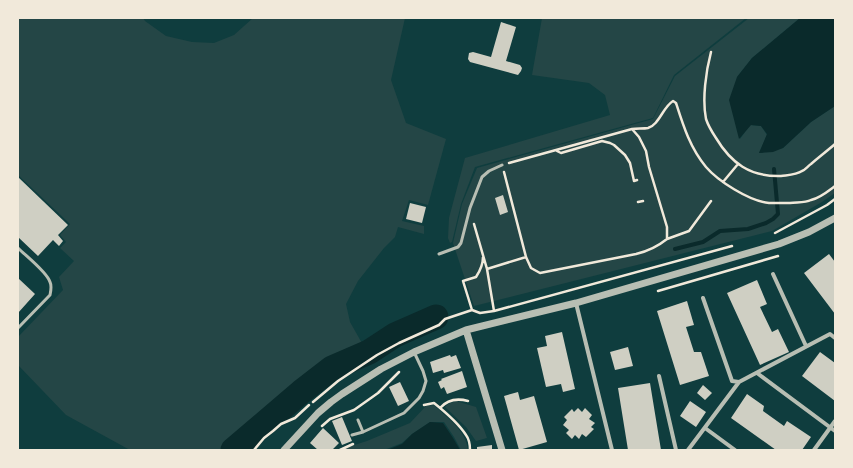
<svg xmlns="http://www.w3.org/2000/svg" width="853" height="468" font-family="'PT Sans Narrow',sans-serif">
<rect width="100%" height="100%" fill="#0f3d3e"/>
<path fill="#244646" d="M18,18H143L145,21L166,36L192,42L214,43L234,35L253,18H405L391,80L406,123L446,139L428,205L409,200L402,221L424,226V234L398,227L395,237L384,248L358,281L346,304L350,322L363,345L327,362L221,450H130L66,415L18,365V337L63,290L59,277L74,261L60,248L66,242L60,235L70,224L18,175Z
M542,18H746L674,75L653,118L475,167L461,204L452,242L450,243L448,238L449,218L465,158L610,115L605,95L589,83L532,75Z
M749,18H800L752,58L737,77L740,139L750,125L761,126L767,135L759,153L783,148L811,122L835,106V193L822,202L772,231L474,306L453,243L462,204L477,168L653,119L675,76Z
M347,365L350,367C342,374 332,379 323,386C313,394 305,404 295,411C290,415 284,417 279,420C267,427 256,438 248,450H240L304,394L335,371Z
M456,401L476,407L487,438L476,441L466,427L445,407L448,404Z
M434,405C447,418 466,430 468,450H461L454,437L444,422H430L412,434L402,443L384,450H344L348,447L367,441L410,423L426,406Z"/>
<path fill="#0a2a2b" d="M800,18H835V106L811,122L783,148L773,152L759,153L767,134L761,126L751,125L739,139L729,100L737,77L752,58Z
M430,422L443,423L453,438L460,450H387L402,444L412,434Z"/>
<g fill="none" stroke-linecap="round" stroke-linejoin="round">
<path stroke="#0a2a2b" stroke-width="4" d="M675,249L703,242L720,231L748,229L766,223L773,219L778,214L774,169"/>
<path stroke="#0a2a2b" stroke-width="25" d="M233,450L301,392L332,368L369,352L395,335L436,317"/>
</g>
<path fill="#cfcfc3" d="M501,22L516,27L506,61L520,65L522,68L521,71L518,75L470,62L468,59L469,53L473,52L491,57Z
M18,177L68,225L58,235L63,241L59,246L53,240L38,256L18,237Z
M503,195L508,212L500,215L495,198Z
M410,203L426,207L422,223L406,219Z
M829,254L835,262V314L804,273Z
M18,278L35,294L18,313Z
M757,280L767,304L760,307L772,332L778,329L789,352L760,365L727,293Z
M687,301L694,325L686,327L694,352H701L709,376L680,385L657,311Z
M562,332L575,389L563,392L561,384L546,387L537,348L547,346L545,336Z
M628,347L633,366L615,370L610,352Z
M820,352L835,363V401L802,376Z
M450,355L451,357L456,355L461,368L444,373L443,370L433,373L430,362Z
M462,371L467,387L447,394L444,387L441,389L438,382L442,380L441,379Z
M400,382L409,401L398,406L389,387Z
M650,383L661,450H628L618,388Z
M703,385L712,393L705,400L697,393Z
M518,392L520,400L534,396L547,442L519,450L504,396Z
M747,394L764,406L763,411L784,426L787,421L811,437L802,450H776L731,418Z
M690,401L706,412L696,427L680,416Z
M578,408L582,412L585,408L592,415L589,419L595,423L591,427L594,429L586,437L582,434L579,439L575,435L572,439L566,433L569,430L563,425L567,420L564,417L572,409L574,412Z
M342,417L352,441L342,445L332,421Z
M323,428L339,443L332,450H318L310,443Z
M492,445V450H477V447Z"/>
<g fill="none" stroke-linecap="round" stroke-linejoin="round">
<path stroke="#f1e9da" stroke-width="2.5" d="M711,52C706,71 702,99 706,119C708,125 712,132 716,138C731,163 750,177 781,176C787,175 796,175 802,171C805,170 808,166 811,164C819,157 827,151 835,144
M557,151L561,153L602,141L610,143L614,145L625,155L630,163L634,181L637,180
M509,163L632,129C637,128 643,129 648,128C659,125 663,107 673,101L676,103C683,125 690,148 706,167C718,181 749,201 769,203C776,203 783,203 790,203C797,202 805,203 811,200C820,198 827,192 835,186
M504,172L526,257L531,268L540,273L636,254C649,251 657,247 667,239V227L649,167L646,151L639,137L632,129
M723,182L738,164
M638,202L643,201
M474,224L487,269L494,311
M775,233L827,205L835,199
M667,239L689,231L711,201
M487,269L526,257
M658,291L778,256
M472,310L463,281L476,277C480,271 483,265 483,257
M313,402L338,381L377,355L399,343L439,325L445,319L472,310L480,313L494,311L732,246
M424,405L434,403C444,411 459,424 466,435C469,439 470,445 470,450
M440,408C448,399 457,398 468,401
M322,426L330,419L354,410L378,393L399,372
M254,450L264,438L273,431L281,424L295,418L309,405
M340,450L353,444"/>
<path stroke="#b8beb3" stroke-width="3" d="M18,248C26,256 47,272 50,282C52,286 51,290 50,295L18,328
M439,254L458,247L461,243L470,208L482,177L489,171L502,165
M358,420L363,432
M352,435L363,432L404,413L419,398L423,391L426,381L423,371L414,352"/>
<path stroke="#b8beb3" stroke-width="4" d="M773,274L806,346
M703,298L732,381L739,382L830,334L835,338
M576,303L612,450
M757,373L835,431
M659,376L676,450
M705,428L735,450
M688,450L739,382
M814,450L835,421"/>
<path stroke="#b8beb3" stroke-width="7" d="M466,330L502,450
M284,450L318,413L331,402L342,394L381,369L414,352L466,330L576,303L779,244L809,232L835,218"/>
</g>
<rect width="853" height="468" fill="none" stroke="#f1e9da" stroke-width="38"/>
</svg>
